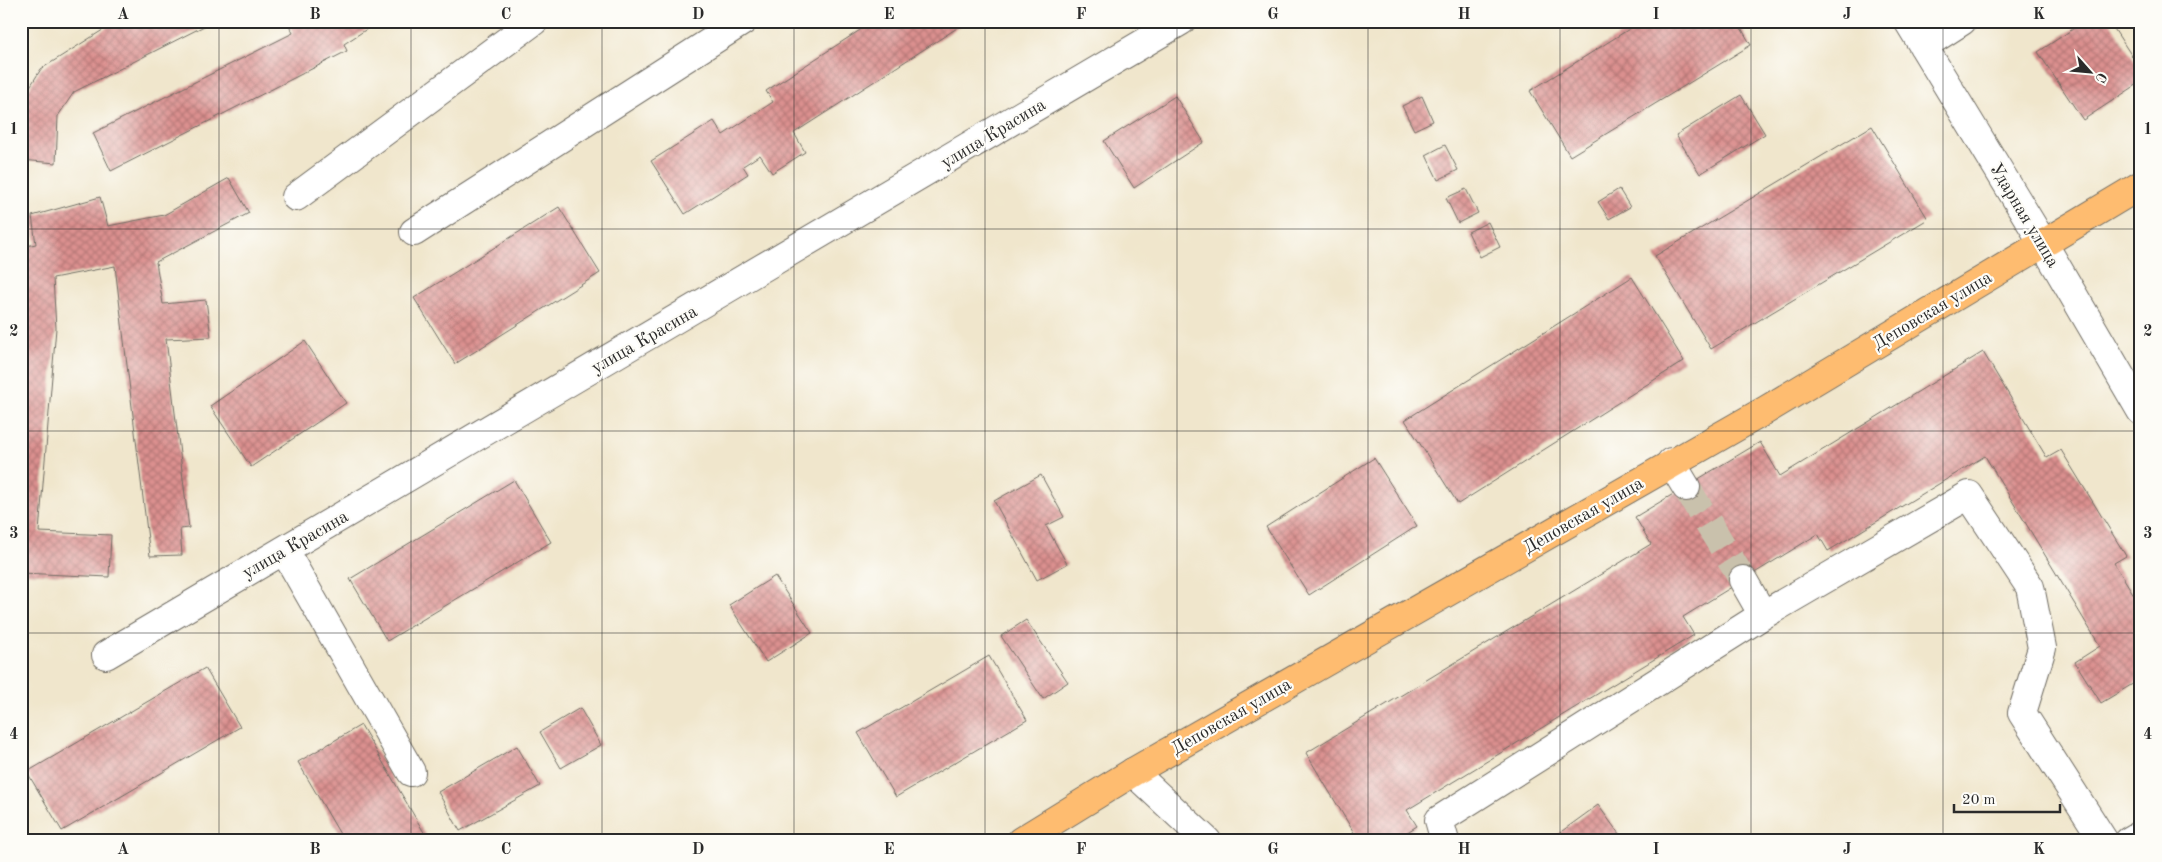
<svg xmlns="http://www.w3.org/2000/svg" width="2162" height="862" font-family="'Old Standard TT',serif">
<defs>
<pattern id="building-cross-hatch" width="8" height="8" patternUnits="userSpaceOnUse" patternTransform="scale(1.25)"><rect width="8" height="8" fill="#db908f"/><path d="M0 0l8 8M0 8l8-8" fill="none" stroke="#b27675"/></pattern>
</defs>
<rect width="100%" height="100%" fill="#fdfcf7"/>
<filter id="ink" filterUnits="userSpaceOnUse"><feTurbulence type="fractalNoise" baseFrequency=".02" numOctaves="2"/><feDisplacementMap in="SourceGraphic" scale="10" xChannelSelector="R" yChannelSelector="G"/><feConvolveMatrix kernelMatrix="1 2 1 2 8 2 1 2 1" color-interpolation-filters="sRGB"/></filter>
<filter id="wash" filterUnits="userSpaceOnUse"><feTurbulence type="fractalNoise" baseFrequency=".0096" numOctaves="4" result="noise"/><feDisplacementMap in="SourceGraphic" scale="20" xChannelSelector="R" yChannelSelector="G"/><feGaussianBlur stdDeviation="1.12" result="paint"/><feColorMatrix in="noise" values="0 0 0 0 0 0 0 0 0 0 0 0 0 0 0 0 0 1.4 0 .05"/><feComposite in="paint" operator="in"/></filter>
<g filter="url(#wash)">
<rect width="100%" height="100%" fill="#f0e6cc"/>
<g id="blocks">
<path fill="url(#building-cross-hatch)" d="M117,21H214L74,92L58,116L56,163L21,160V101L41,69Z
M287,21H379L344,44L347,51L111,171L93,133L293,33Z
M874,21H968L794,133L805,152L772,173L760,155L743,166L748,174L685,214L651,161L714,121L723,135L773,102L766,91Z
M1642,21H1737L1751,45L1570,156L1530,91Z
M2085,21H2109L2141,70V82L2083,120L2038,52Z
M1741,95L1765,134L1700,174L1676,135Z
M1175,96L1204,142L1134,188L1104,141Z
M1422,96L1433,121L1414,130L1402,106Z
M1872,126L1928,219L1711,349L1655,256Z
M1445,145L1458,170L1438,180L1426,155Z
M229,178L249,213L156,262L163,304L206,300L211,337L166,339L189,528L180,529L182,555L150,556L115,266L53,278L56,328L39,532L111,535L109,577L21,573V247L36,244L32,216L100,197L108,226L164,215Z
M1466,189L1478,213L1458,223L1446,198Z
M1619,189L1630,207L1609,219L1598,202Z
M559,207L600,273L455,364L414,298Z
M1488,222L1500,247L1480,257L1468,232Z
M1632,277L1684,361L1458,504L1405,420Z
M305,341L346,403L251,467L210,406Z
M1983,352L2047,458L2061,450L2126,556L2114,563L2141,606V679L2101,703L2075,662L2100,646L1985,456L1828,551L1818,534L1683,617L1694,635L1407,810L1417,826L1393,841H1359L1306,753L1651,544L1635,517L1760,442L1780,476Z
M1374,458L1417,526L1309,595L1266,527Z
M1041,475L1064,517L1046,526L1067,564L1037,580L994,501Z
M514,480L551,542L387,641L350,579Z
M775,576L812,633L766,662L729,605Z
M1026,620L1068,682L1043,699L1001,636Z
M989,656L1027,720L896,797L858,733Z
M205,668L240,727L62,831L27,772Z
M580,708L601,745L561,768L540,732Z
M361,725L429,841H344L298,762Z
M517,746L540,786L460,831L438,792Z
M1598,805L1622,838L1618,841H1553L1551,839Z"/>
</g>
</g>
<g filter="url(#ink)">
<use href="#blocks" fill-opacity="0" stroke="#706c63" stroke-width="1"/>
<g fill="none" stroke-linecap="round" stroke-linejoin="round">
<path stroke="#c9c1ac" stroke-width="28" stroke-dasharray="28 14" stroke-linecap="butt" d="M1686,487L1743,580"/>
<g stroke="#706c63" stroke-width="30">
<path id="minor" d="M1908,21L2043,243L2141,411
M1923,46L1962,21
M296,197L534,21
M414,232L743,21
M1671,462L1686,487
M284,550L411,772
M1763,615L1969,495L2030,587L2042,648L2022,713L2104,841
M106,655L1181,21
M1133,772L1207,841
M1445,841L1439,820L1763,615L1743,580
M2129,841L2141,834"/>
</g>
<g stroke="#706c63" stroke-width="30">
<path id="major" d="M1021,841L1133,772L1766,410L2141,185"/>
</g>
<use href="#minor" stroke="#fff" stroke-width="28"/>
<use href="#major" stroke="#febc70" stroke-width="28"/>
</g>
</g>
<path fill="none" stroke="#2b2b2b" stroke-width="1" stroke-opacity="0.55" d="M219,21V841M411,21V841M602,21V841M794,21V841M985,21V841M1177,21V841M1368,21V841M1560,21V841M1751,21V841M1943,21V841M21,229H2141M21,431H2141M21,633H2141"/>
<g text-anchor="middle" stroke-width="4.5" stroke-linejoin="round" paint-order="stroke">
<g font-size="18" fill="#2b2b2b" stroke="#fdfcf7">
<text transform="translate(993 133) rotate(-31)" y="6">улица Красина</text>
<text transform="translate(2025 215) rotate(59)" y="6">Ударная улица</text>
<text transform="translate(1932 310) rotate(-31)" y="6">Деповская улица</text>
<text transform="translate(644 339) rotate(-30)" y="6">улица Красина</text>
<text transform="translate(1583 515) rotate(-30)" y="6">Деповская улица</text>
<text transform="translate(295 544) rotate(-30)" y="6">улица Красина</text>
<text transform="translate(1231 716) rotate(-30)" y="6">Деповская улица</text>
</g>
</g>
<rect width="2162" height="862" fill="none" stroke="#fdfcf7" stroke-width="55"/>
<g transform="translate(2090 72) rotate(117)" stroke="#fdfcf7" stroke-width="4" paint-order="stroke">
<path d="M0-4L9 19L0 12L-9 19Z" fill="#2b2b2b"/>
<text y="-8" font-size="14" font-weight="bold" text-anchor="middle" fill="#2b2b2b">С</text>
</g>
<path d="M1954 804v8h106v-8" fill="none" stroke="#2b2b2b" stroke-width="2.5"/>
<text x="1962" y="804" font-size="15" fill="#2b2b2b" stroke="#fdfcf7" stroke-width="4" paint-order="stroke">20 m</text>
<rect x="28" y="28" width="2106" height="806" fill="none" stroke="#2b2b2b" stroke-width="2"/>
<g font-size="16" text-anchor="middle" font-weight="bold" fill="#2b2b2b">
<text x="123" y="19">A</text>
<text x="315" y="19">B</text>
<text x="506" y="19">C</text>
<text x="698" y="19">D</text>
<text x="889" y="19">E</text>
<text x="1081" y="19">F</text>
<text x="1273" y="19">G</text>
<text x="1464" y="19">H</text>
<text x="1656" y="19">I</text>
<text x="1847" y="19">J</text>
<text x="2039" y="19">K</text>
<text x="14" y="134">1</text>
<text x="2148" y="134">1</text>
<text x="14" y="336">2</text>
<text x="2148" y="336">2</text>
<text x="14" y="538">3</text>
<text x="2148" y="538">3</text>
<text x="14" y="739">4</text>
<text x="2148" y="739">4</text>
<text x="123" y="854">A</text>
<text x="315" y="854">B</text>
<text x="506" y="854">C</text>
<text x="698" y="854">D</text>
<text x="889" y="854">E</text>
<text x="1081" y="854">F</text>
<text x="1273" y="854">G</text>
<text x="1464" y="854">H</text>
<text x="1656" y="854">I</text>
<text x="1847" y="854">J</text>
<text x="2039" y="854">K</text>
</g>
</svg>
